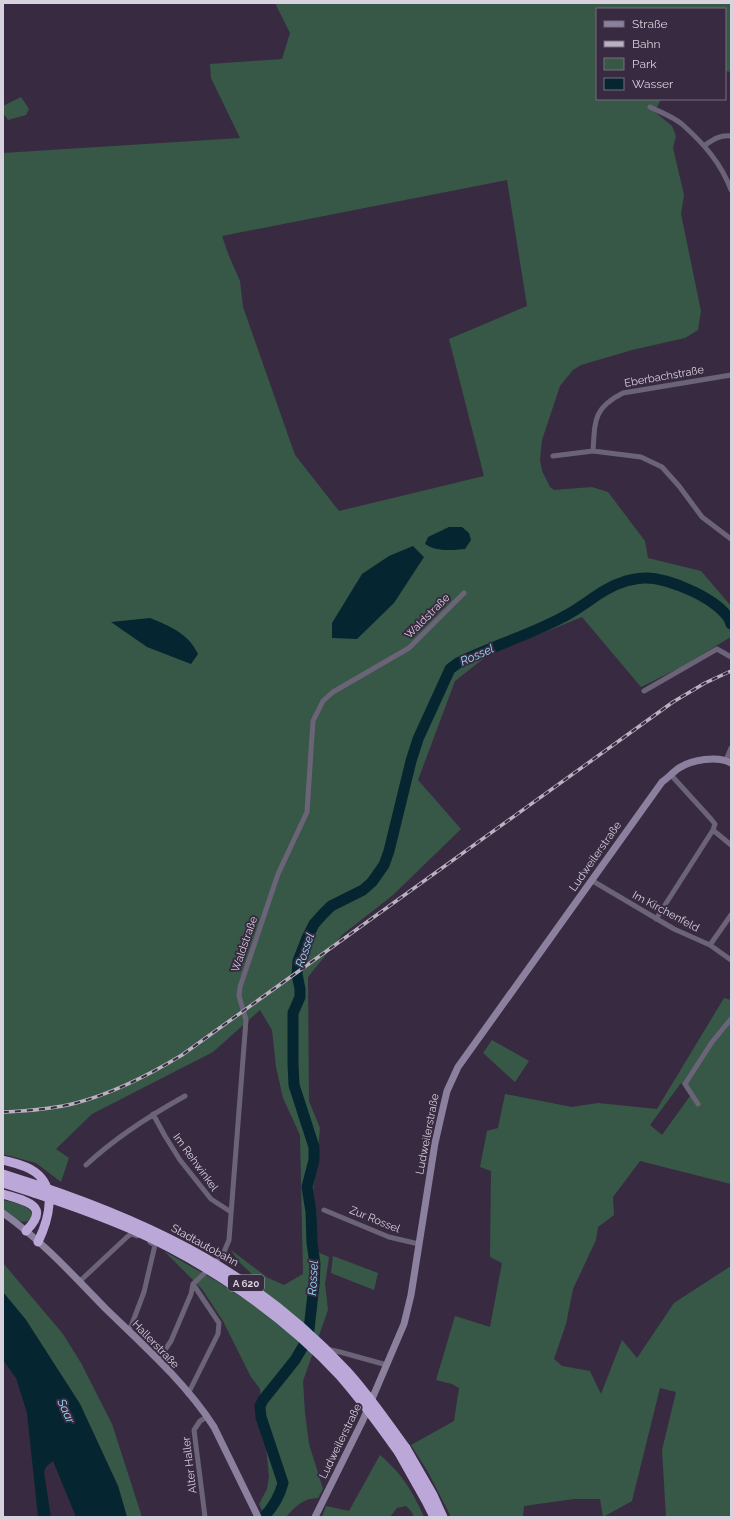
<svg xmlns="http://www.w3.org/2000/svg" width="734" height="1520" font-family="Raleway,sans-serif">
<rect width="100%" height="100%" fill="#382b41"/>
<path fill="#375846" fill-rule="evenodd" d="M275,3H731V72L725,71V9H597V99H661L655,112L672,126L676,136L673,148L684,195L681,214L701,311L698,330L685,338L632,350L581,365L573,370L560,386L542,440L540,460L542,471L550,487L554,490L592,487L608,492L645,541L648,558L701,571L731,606V636L729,638L683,666L641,687L582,617L488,655L455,681L418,780L461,829L393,895L342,935L308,977L309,1101L320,1128L315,1178L312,1195L317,1213L313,1244L315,1251L329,1257L325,1284L328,1310L303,1381L305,1413L309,1444L323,1489L318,1498C303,1498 295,1507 286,1517H265L259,1504L267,1489L269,1476L260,1389L251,1377L223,1321L202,1289L164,1251L220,1283L241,1297L254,1276L238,1261L231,1250L268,1278L284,1285L303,1274L300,1135L283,1098L276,1067L272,1030L260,1010L213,1052L92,1114L56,1149L69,1158L61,1182L36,1163L3,1154V153L240,138L211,78L210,64L282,59L290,33ZM507,180L527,306L449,339L484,476L339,511L295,455L243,307L240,281L229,256L222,236Z
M21,97L29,109L26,115L8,120L3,113V106Z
M724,998L731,1000V1184L640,1161L613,1197L614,1215L598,1227L596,1240L573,1289L566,1324L554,1359L562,1366L590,1371L601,1394L622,1340L637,1358L674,1303L731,1266V1517H666L662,1450L676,1392L660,1388L632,1501L603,1517L600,1499H574L524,1506L523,1517H451L428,1472L411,1445L454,1421L459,1388L452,1384L436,1380L455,1316L490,1327L502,1263L490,1257L491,1171L480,1167L487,1131L498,1128L505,1094L572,1107L598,1103L657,1109ZM681,1083L690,1096L662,1135L650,1125Z
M492,1040L529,1061L515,1082L483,1053Z
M3,1200C12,1202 31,1205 33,1216C25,1230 12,1215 3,1209Z
M333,1256L378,1273L374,1290L331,1273Z
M3,1263L63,1334L81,1363L112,1424L142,1517H127L118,1486L80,1404L26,1320L3,1292Z
M380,1455C402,1474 412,1490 424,1517H414L411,1511L406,1506L397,1508L390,1517H322L326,1506L349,1511Z"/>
<path fill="#052631" d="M449,527H462L469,533L471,540L465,549C452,550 436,552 425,544L428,537Z
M413,546L424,557L394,603L357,639L332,638V623L362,574L389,556Z
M150,618C170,626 189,634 198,654L191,664L147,647L111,622Z
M3,1292L26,1320L80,1404L118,1486L127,1517H76L53,1461L46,1467L44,1472L51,1517H38L27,1413L16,1378L3,1360Z"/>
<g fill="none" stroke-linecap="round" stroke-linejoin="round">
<path stroke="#052631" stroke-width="11" d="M264,1517C273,1507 280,1495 283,1483L261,1417L260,1406L263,1400L295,1360L308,1338L314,1285L315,1264L312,1243L311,1212L307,1187L314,1160V1147L294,1085L293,1064V1013L300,997V989L297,974L298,961L307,938L314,924L323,914L331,906L363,890L372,882L384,865L389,851L411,761L418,739L450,669L458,663C492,646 530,635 563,617C585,606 602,588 626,581C631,580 638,578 644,578C666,576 725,601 731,624"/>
<path stroke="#6b6478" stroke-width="5" d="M650,107C660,112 674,117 683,125C704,144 721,163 731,190
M705,145C714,139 720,135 731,136
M593,451C595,421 593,408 623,393L731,375
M553,456L593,451L641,457L662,467L679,486L702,517L731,539
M644,691L717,649L731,657
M726,760L731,748
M671,775L711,819L715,824L713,830L731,845
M591,880L674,929L710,945L731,960
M656,919L713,830
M710,945L731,915
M698,1104L685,1084L712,1042L731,1019
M153,1114L165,1136L180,1160L211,1199L231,1212
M86,1165C116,1137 149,1116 185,1096
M324,1210L389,1237L419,1244
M79,1282L127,1237L131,1234L137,1236
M128,1331L132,1324L144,1292L155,1245L150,1242
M326,1349L340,1352L387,1365
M158,1360L171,1341L191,1294L193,1284L211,1267L224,1252L229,1240L246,1020L239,996L240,987L278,874L307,812L313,721L323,701L333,692L409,648L464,593
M188,1394L218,1334L219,1323L193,1284
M205,1517L194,1430L200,1421L207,1417"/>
<path stroke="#8c809f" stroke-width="7" d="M3,1213C41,1240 73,1275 105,1308C142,1344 186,1383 214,1427L258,1517
M315,1517L363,1420L404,1324L411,1295L435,1143L443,1108L447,1091L458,1067L662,782C668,778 673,772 679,768C691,760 718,755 731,763"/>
<path stroke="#bba8d9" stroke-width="9" d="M3,1160C14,1163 26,1165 35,1172C58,1189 48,1221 38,1242
M3,1174L37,1185
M3,1183L34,1193
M3,1194C25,1201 52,1205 26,1231
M406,1448L433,1495L443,1517
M399,1453L426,1501L434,1517"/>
<g stroke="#bab2c1" stroke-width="3.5">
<path id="rail" d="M3,1112C27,1111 53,1109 76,1103C114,1093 149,1075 182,1055L673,702L705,683L731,671"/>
</g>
<use href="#rail" stroke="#382b41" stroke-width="2" stroke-dasharray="6" stroke-linecap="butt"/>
<path stroke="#bba8d9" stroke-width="9" d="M37,1185C159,1226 258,1275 347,1371C369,1395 387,1422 406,1448
M34,1193C67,1204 101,1216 133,1230C209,1264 283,1315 340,1376C361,1400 380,1426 399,1453"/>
</g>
<g text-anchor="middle" stroke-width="4" stroke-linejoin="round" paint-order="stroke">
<rect fill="#382b41" stroke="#a89faf" stroke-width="1" x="228" y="1275" width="36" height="16" rx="3"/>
<g font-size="10" font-weight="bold" fill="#d8d1de">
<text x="246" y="1287">A 620</text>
</g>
<g font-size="11" fill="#d8d1de" stroke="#382b41">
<text transform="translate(664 376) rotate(-10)" y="4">Eberbachstraße</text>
<text transform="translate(427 616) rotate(-45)" y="4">Waldstraße</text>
<text transform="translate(595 856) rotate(-55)" y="4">Ludweilerstraße</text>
<text transform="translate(666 911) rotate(28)" y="4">Im Kirchenfeld</text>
<text transform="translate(244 944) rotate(-71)" y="4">Waldstraße</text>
<text transform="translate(427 1134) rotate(-79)" y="4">Ludweilerstraße</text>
<text transform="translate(196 1162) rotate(54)" y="4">Im Rehwinkel</text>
<text transform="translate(375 1219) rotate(22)" y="4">Zur Rossel</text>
<text transform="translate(205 1245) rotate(29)" y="4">Stadtautobahn</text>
<text transform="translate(156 1344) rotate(46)" y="4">Hallerstraße</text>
<text transform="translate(340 1441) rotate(-64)" y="4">Ludweilerstraße</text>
<text transform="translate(189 1465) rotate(-97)" y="4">Alter Haller</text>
</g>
<g font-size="12" font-style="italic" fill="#97def9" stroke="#382b41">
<text transform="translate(477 655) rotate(-24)" y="4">Rossel</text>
<text transform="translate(305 950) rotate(-71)" y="4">Rossel</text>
<text transform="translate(313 1278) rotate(-87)" y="4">Rossel</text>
<text transform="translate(66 1411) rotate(65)" y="4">Saar</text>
</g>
</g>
<rect width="734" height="1520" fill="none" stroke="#d8d1de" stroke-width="8"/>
<rect x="596" y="8" width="130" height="92" fill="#382b41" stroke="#786d80"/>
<rect x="604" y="21" width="20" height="6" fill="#8c809f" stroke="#786d80"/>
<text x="632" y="28" font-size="12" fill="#d8d1de">Straße</text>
<rect x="604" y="41" width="20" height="6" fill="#bab2c1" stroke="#786d80"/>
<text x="632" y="48" font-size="12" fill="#d8d1de">Bahn</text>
<rect x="604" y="58" width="20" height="12" fill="#375846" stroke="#786d80"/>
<text x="632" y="68" font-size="12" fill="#d8d1de">Park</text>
<rect x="604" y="78" width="20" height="12" fill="#052631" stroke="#786d80"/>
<text x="632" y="88" font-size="12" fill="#d8d1de">Wasser</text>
</svg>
